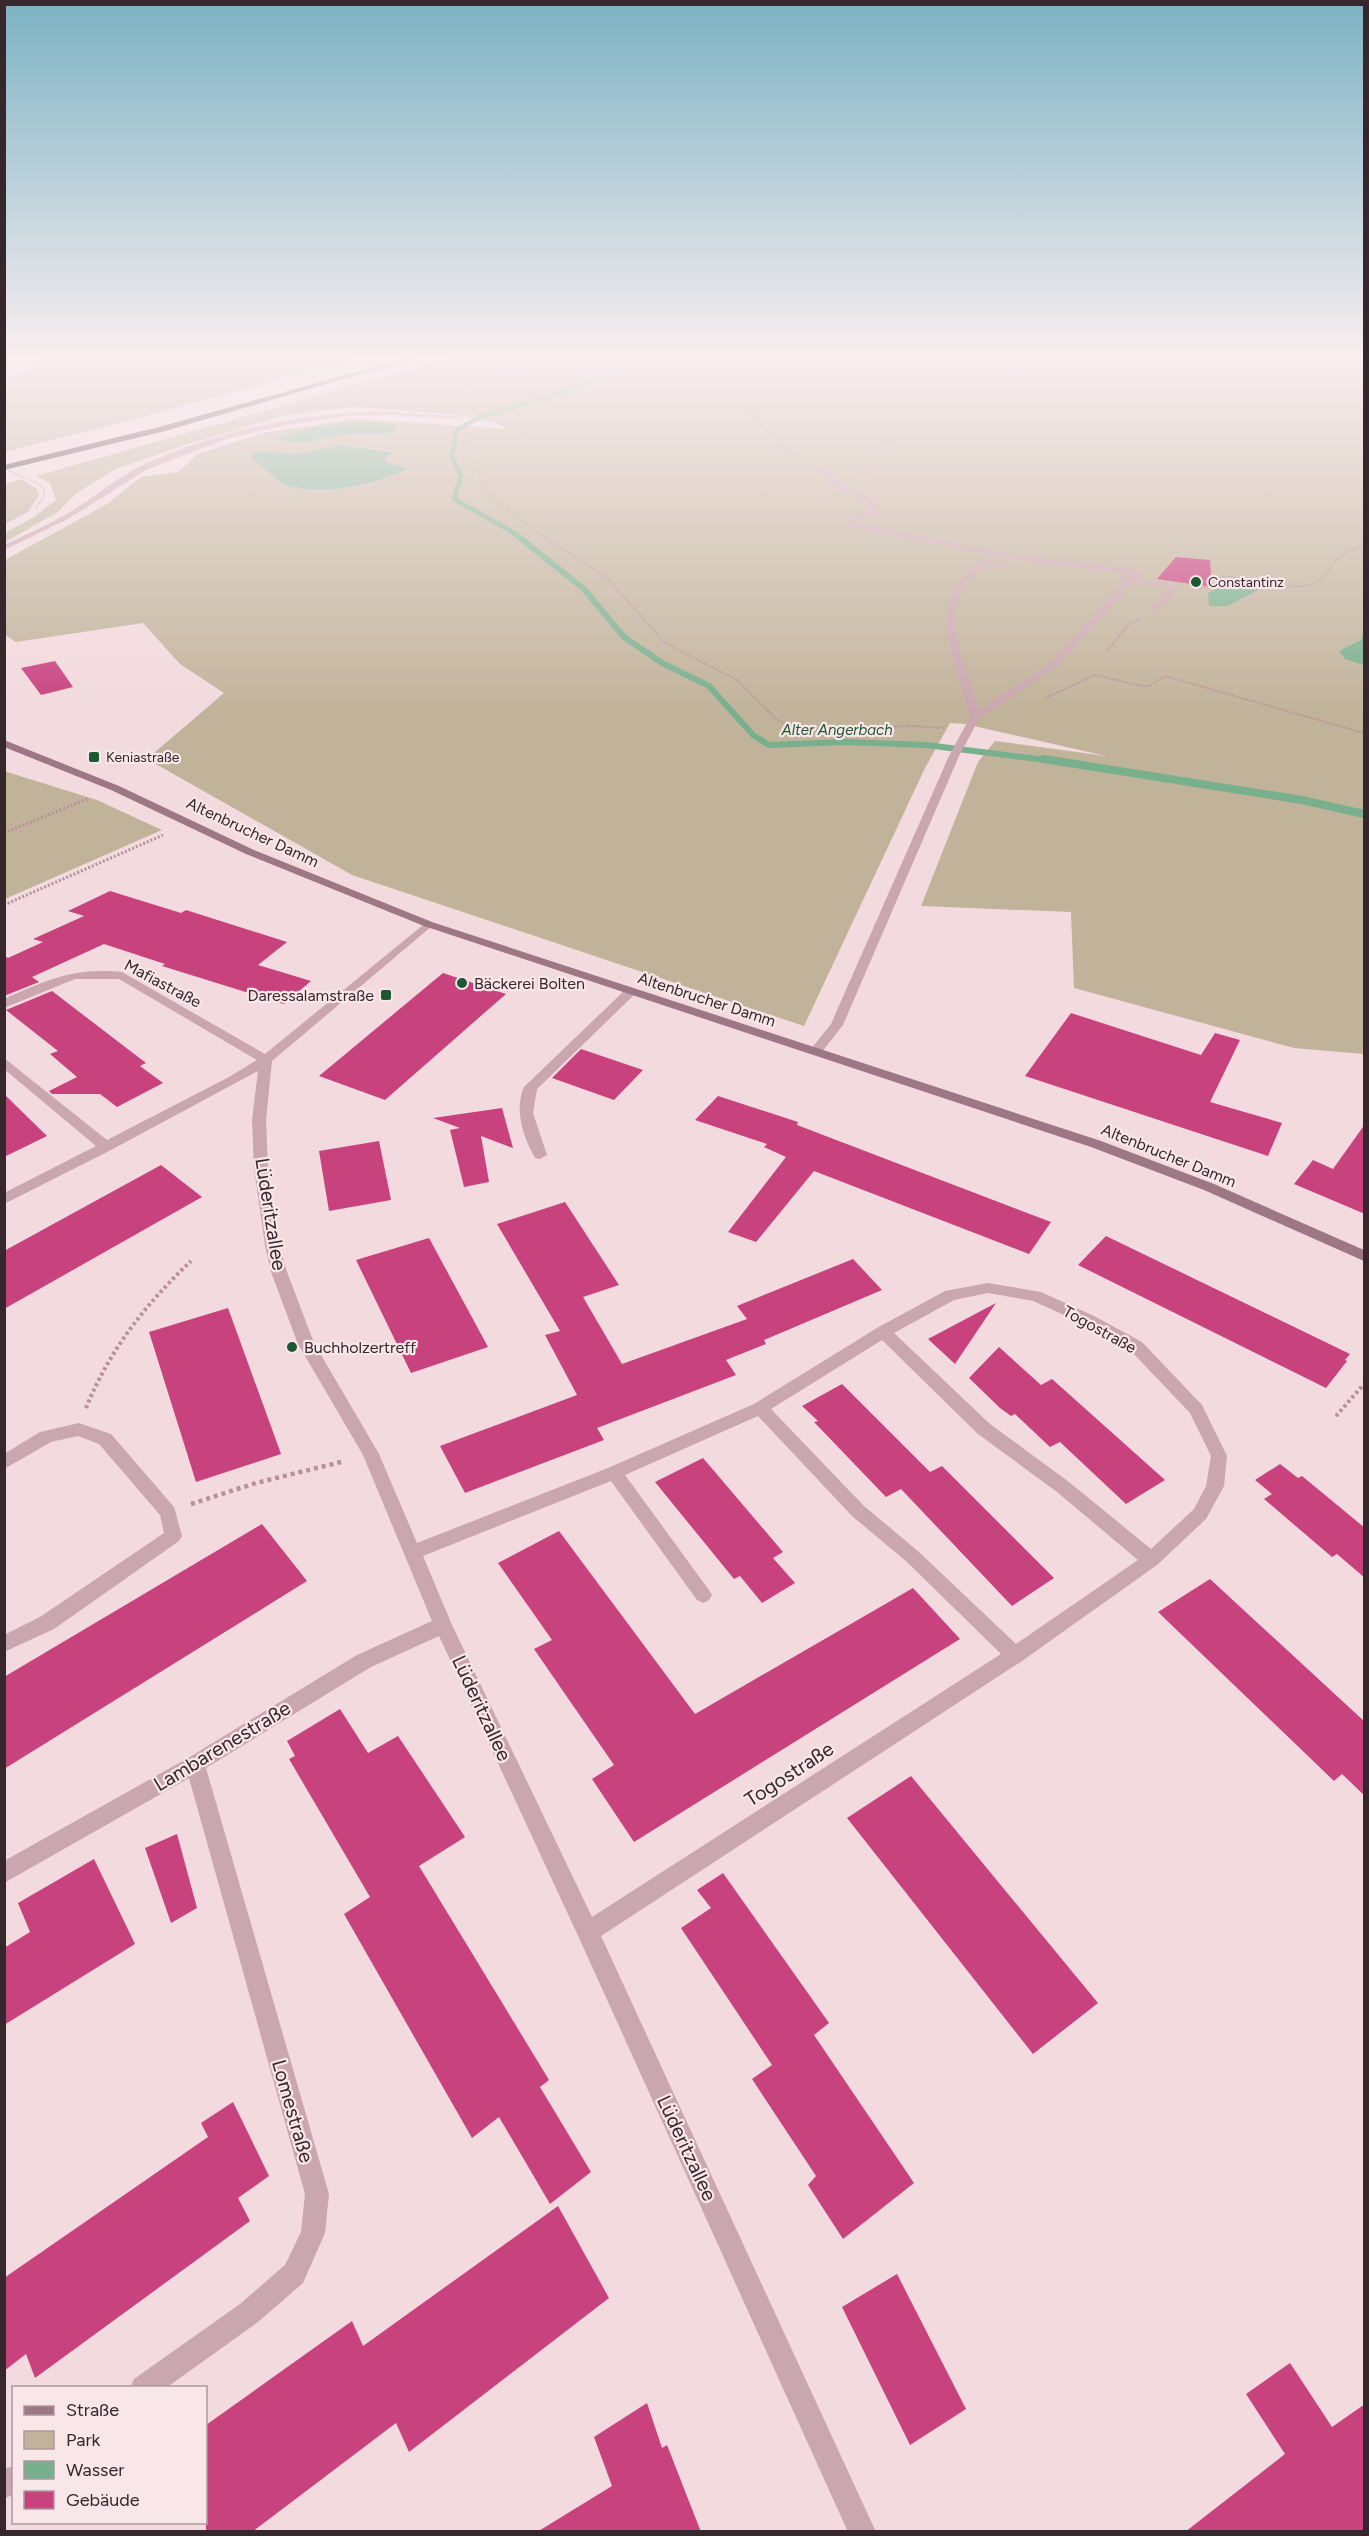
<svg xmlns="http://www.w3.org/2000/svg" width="1369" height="2536" font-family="Figtree,sans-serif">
<rect width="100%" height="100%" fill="#f2dade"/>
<path fill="#c1b39a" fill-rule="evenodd" d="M41,358H357L139,418L5,452V379L41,362Z
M450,358H1364V1054L1294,1048L1074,988L1071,912L921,906L978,762L995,741L1106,756L965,724L950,723L925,768L804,1026L352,875L147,759L224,693L180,664L143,623L16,642L5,635V560L107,504L141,477L178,472L198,454L263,433L356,419L508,429L492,421L451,414L354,407L287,415L188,444L116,469L75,494L58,512L5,542V533L34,517L56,500L50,483L36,476ZM340,445L392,451L385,462L407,469C374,486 320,498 284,484C276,481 260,464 251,458V454L259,451L296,454Z
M21,479L36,488L39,495L28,512L5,524V484Z
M4,771L97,800L162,830L5,899Z"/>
<path fill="#78af8c" d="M363,421L399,425L392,433C378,434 364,433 349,434C321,437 305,448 276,438L310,428Z
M340,445L393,452L386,458V462L408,469C374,485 321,498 284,484C276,481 260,464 251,458V454L259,451L296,454Z
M1234,580L1251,582L1258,590L1228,606H1209L1208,593Z
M1364,634V665L1345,659L1339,651L1361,640L1362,635Z"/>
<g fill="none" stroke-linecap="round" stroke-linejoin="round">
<path stroke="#78af8c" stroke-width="4.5" d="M516,534L454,499L461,476L452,457L456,431L481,416L559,394L646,358"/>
<path stroke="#78af8c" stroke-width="6" d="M514,533L584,589L624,637L662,663L709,686L753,735L769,745L845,742L926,745L1053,761"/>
<path stroke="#78af8c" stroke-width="8" d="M1044,759L1302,800L1364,814"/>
</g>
<path fill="#c8427e" d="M1176,557L1210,560L1212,587L1157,579Z
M55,661L73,687L41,695L21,668Z
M110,891L181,913L186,910L287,942L258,965L311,981L284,1004L162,966L165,964L104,944L32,977L39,982L4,996V956L8,958L43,942L33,939L84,916L68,911Z
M443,973L506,994L385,1100L319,1076Z
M52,991L146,1063L140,1066L163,1083L117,1107L100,1094H52L49,1091L77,1077L50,1054L58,1051L6,1010Z
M1071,1013L1201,1055L1215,1033L1240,1040L1210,1102L1282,1123L1268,1156L1025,1076Z
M581,1049L643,1070L614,1100L552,1078Z
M4,1094L47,1136L4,1157Z
M718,1096L798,1122L797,1125L1051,1222L1029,1254L814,1171L756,1242L728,1232L786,1157L764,1147L767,1144L695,1120Z
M502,1108L513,1148L481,1136L489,1182L464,1187L450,1130L460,1128L433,1118Z
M1365,1124V1214L1294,1184L1313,1160L1333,1169Z
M379,1141L391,1200L329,1211L319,1151Z
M161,1165L202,1197L4,1309V1251Z
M565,1202L619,1285L583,1297L622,1364L747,1319L737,1306L853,1259L882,1290L764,1340L766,1344L726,1360L736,1375L597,1428L604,1440L465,1493L440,1446L577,1395L545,1335L560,1331L497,1224Z
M1106,1236L1350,1354L1345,1360L1347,1361L1326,1388L1078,1265Z
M429,1238L488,1347L411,1373L356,1260Z
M996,1303L955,1364L928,1339Z
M228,1308L281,1454L196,1482L149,1332Z
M999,1347L1041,1385L1052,1379L1165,1480L1126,1504L1060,1442L1050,1447L1015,1414L1011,1416L1000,1408L969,1378Z
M842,1384L930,1472L942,1466L1054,1578L1012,1606L901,1489L886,1497L814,1422L818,1421L802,1406Z
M703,1458L783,1552L773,1558L795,1583L762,1603L740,1576L734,1579L655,1482Z
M1280,1464L1298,1478L1302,1476L1365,1528V1578L1337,1554L1332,1557L1264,1499L1272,1494L1255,1480Z
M262,1524L307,1581L4,1769V1677Z
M559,1531L695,1714L913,1588L960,1639L634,1842L592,1779L614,1765L534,1649L552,1640L498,1563Z
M1210,1579L1365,1722V1796L1342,1774L1334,1781L1158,1612Z
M340,1709L368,1753L398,1736L465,1837L419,1866L549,2080L540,2087L591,2172L550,2204L499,2117L472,2138L344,1914L370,1897L289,1759L295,1756L287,1741Z
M911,1776L1098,2003L1033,2054L847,1818Z
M177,1834L197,1908L171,1923L145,1848Z
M94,1859L135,1944L4,2025V1948L30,1932L18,1903Z
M723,1873L829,2023L814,2035L914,2183L843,2239L808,2185L816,2176L752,2079L772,2065L681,1928L711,1908L697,1890Z
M233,2102L269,2176L238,2198L250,2221L35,2378L26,2354L4,2371V2278L208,2137L201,2123Z
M558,2206L609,2298L409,2452L396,2423L252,2532H206V2425L352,2321L363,2346Z
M897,2274L966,2409L910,2445L842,2307Z
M1290,2363L1332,2427L1365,2404V2532H1185L1285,2454L1246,2394Z
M647,2403L662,2448L667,2445L701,2532H537L612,2486L594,2437Z"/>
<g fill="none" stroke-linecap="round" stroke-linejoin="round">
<path stroke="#b6909a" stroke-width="1.5" stroke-dasharray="1.5 1.5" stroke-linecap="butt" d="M603,393L568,382L625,358
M465,397L464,386L552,358
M746,407L786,451L800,457
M478,420L517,426L528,439
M1356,427H1364
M469,434L468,441L487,495L540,534
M862,475L897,430
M36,509L45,494L42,486"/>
<path stroke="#b6909a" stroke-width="2" stroke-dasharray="1.5 1.5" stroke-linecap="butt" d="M538,533L606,577L665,643L737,680L778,721L793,727L813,729L912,726L945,728
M1192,587L1214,588L1221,577C1249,575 1293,595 1317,582C1326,577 1329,568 1336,561C1343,553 1355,549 1364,545
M1107,651L1129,624L1141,619
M1046,698L1095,675L1142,686H1149L1165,676L1364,733"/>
<path stroke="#b6909a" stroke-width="3" stroke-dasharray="2 2" stroke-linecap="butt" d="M4,833L87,799
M4,905L163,835"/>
<path stroke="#b6909a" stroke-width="4" stroke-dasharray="3 3" stroke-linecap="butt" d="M86,1408C110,1349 145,1305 191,1261
M1336,1416L1364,1384"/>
<path stroke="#b6909a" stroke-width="4.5" stroke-dasharray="4 4" stroke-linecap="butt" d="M191,1504L256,1483L345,1461"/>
<path fill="#caa6ae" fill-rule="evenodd" d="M373,411L463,417L460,419L395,415L346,416L286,425L227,439L146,470L68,519L4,550V545C29,533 55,522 78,507C98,494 117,478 139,467C210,432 294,415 373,411Z
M815,465H821L839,482L879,504L875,515L854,520L855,522L1012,555L1137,570L1141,572L1136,578L1177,585L1167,605L1155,610L1151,607L1161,601L1168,587L1132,583L1056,667L979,719L959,756L843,1025L821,1053L816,1054L810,1050L831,1024L949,756L970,717C961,673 930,621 961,579C966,572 974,566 981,560L1008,565L1004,567L986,565C980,570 973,575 968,580C937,617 970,671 978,710L1050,663L1124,582L1120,581V577H1128L1131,574L1012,559L848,526L847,517L869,512L871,505L833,486L815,469Z
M630,988L636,992L634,995L537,1089L533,1113L547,1155L540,1159L535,1158C523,1137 514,1110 524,1087L626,989Z"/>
<path fill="#caa6ae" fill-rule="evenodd" d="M428,921L434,924L432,926L272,1061L266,1120L268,1168L279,1245L287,1272L314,1343L379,1454L417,1543L608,1468L754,1404L877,1328L945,1291L988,1283L1041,1292L1094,1316L1142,1342L1202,1405L1227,1456L1224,1486L1206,1519L1157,1565L1022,1661L601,1936L876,2532H848L580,1940L439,1636L371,1667L206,1768L329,2194L325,2233L303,2283L258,2322L166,2388H130L134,2379L240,2304L285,2265L301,2232L305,2194L189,1778L4,1883V1861L188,1758L357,1655L432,1621L363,1455L298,1344L271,1272L265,1245L254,1168L252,1120L258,1071L111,1150L4,1204V1193L96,1146L4,1069V1058L107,1140L229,1077L257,1060L119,979H75L4,1008V999C46,980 75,967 122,972L265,1054ZM988,1293L1033,1301L1084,1324L1130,1350L1190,1413L1211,1456L1206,1486L1194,1509L1151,1549L1069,1482L990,1424L894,1333L954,1300ZM882,1340L978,1434L1057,1492L1138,1560L1016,1644L919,1552L864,1506L771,1409ZM758,1416L852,1516L907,1562L1001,1654L592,1917L452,1625L423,1556L611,1481L697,1600L703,1603L709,1600L712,1595L709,1590L625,1475Z
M79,1423L111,1434L174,1507L182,1536L179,1541L54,1629L4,1652V1635L40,1617L164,1533L160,1515L99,1444L78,1436L51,1442L4,1469V1454L40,1432Z
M14,2466V2495L4,2498V2469Z"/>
<path fill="#9e7784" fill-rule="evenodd" d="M4,740L119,786L254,850L432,922L1101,1141L1214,1184L1364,1250V1261L1204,1190L1091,1147L424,926L246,854L111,790L4,747Z"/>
<path fill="#573e47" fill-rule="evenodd" d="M406,358H416L165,431L4,470V465L159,427Z"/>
<path stroke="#b6909a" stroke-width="1.5" stroke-dasharray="1.5 1.5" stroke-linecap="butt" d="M4,468L42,486"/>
</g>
<linearGradient id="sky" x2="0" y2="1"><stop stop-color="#7bb2c3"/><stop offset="0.5" stop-color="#f9eef0"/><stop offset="1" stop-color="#f9eef0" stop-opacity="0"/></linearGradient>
<rect width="1369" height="713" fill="url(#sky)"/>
<g fill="#1c5832" stroke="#f9e6e9" stroke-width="2">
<circle cx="1196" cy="582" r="6"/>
<rect x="88" y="751" width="12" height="12" rx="3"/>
<circle cx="462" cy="983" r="6"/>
<rect x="380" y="989" width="12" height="12" rx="3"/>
<circle cx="292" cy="1347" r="6"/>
</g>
<g text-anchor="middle" stroke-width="4.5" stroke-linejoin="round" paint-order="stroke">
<g font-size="14" fill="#36272c" stroke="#f9e6e9" text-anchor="start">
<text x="1208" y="587">Constantinz</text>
<text x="106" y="762">Keniastraße</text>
</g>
<g font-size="15" font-style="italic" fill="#1c5832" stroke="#f9e6e9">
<text x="837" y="735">Alter Angerbach</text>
</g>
<g font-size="16" fill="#36272c" stroke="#f9e6e9">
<text transform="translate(253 832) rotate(25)" y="6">Altenbrucher Damm</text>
<text transform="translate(163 983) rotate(28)" y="6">Mafiastraße</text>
<text transform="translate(707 999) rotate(18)" y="6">Altenbrucher Damm</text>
<text transform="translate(1169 1155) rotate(22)" y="6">Altenbrucher Damm</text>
<text transform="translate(1100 1329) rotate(29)" y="6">Togostraße</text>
</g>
<g font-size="16" fill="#36272c" stroke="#f9e6e9" text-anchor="start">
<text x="474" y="989">Bäckerei Bolten</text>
<text x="374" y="1001" text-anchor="end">Daressalamstraße</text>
<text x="304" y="1353">Buchholzertreff</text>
</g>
<g font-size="20" fill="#36272c" stroke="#f9e6e9">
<text transform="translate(271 1214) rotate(81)" y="7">Lüderitzallee</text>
<text transform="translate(482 1708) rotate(65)" y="7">Lüderitzallee</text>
<text transform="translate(222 1746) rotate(-31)" y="7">Lambarenestraße</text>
<text transform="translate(789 1774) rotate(-33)" y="7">Togostraße</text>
<text transform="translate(293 2111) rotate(74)" y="7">Lomestraße</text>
<text transform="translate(687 2148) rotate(65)" y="7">Lüderitzallee</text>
</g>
</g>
<rect width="1369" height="2536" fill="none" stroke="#36272c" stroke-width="12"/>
<rect x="12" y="2386" width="195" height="138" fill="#f9e6e9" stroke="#ab9a9d" stroke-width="1.5"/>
<rect x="24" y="2406" width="30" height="9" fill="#9e7784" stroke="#ab9a9d" stroke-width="1.5"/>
<text x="66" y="2416" font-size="18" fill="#36272c">Straße</text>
<rect x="24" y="2431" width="30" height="18" fill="#c1b39a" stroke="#ab9a9d" stroke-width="1.5"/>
<text x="66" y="2446" font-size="18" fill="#36272c">Park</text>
<rect x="24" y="2461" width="30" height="18" fill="#78af8c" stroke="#ab9a9d" stroke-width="1.5"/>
<text x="66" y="2476" font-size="18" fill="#36272c">Wasser</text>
<rect x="24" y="2491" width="30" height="18" fill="#c8427e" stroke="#ab9a9d" stroke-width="1.5"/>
<text x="66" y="2506" font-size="18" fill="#36272c">Gebäude</text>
</svg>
